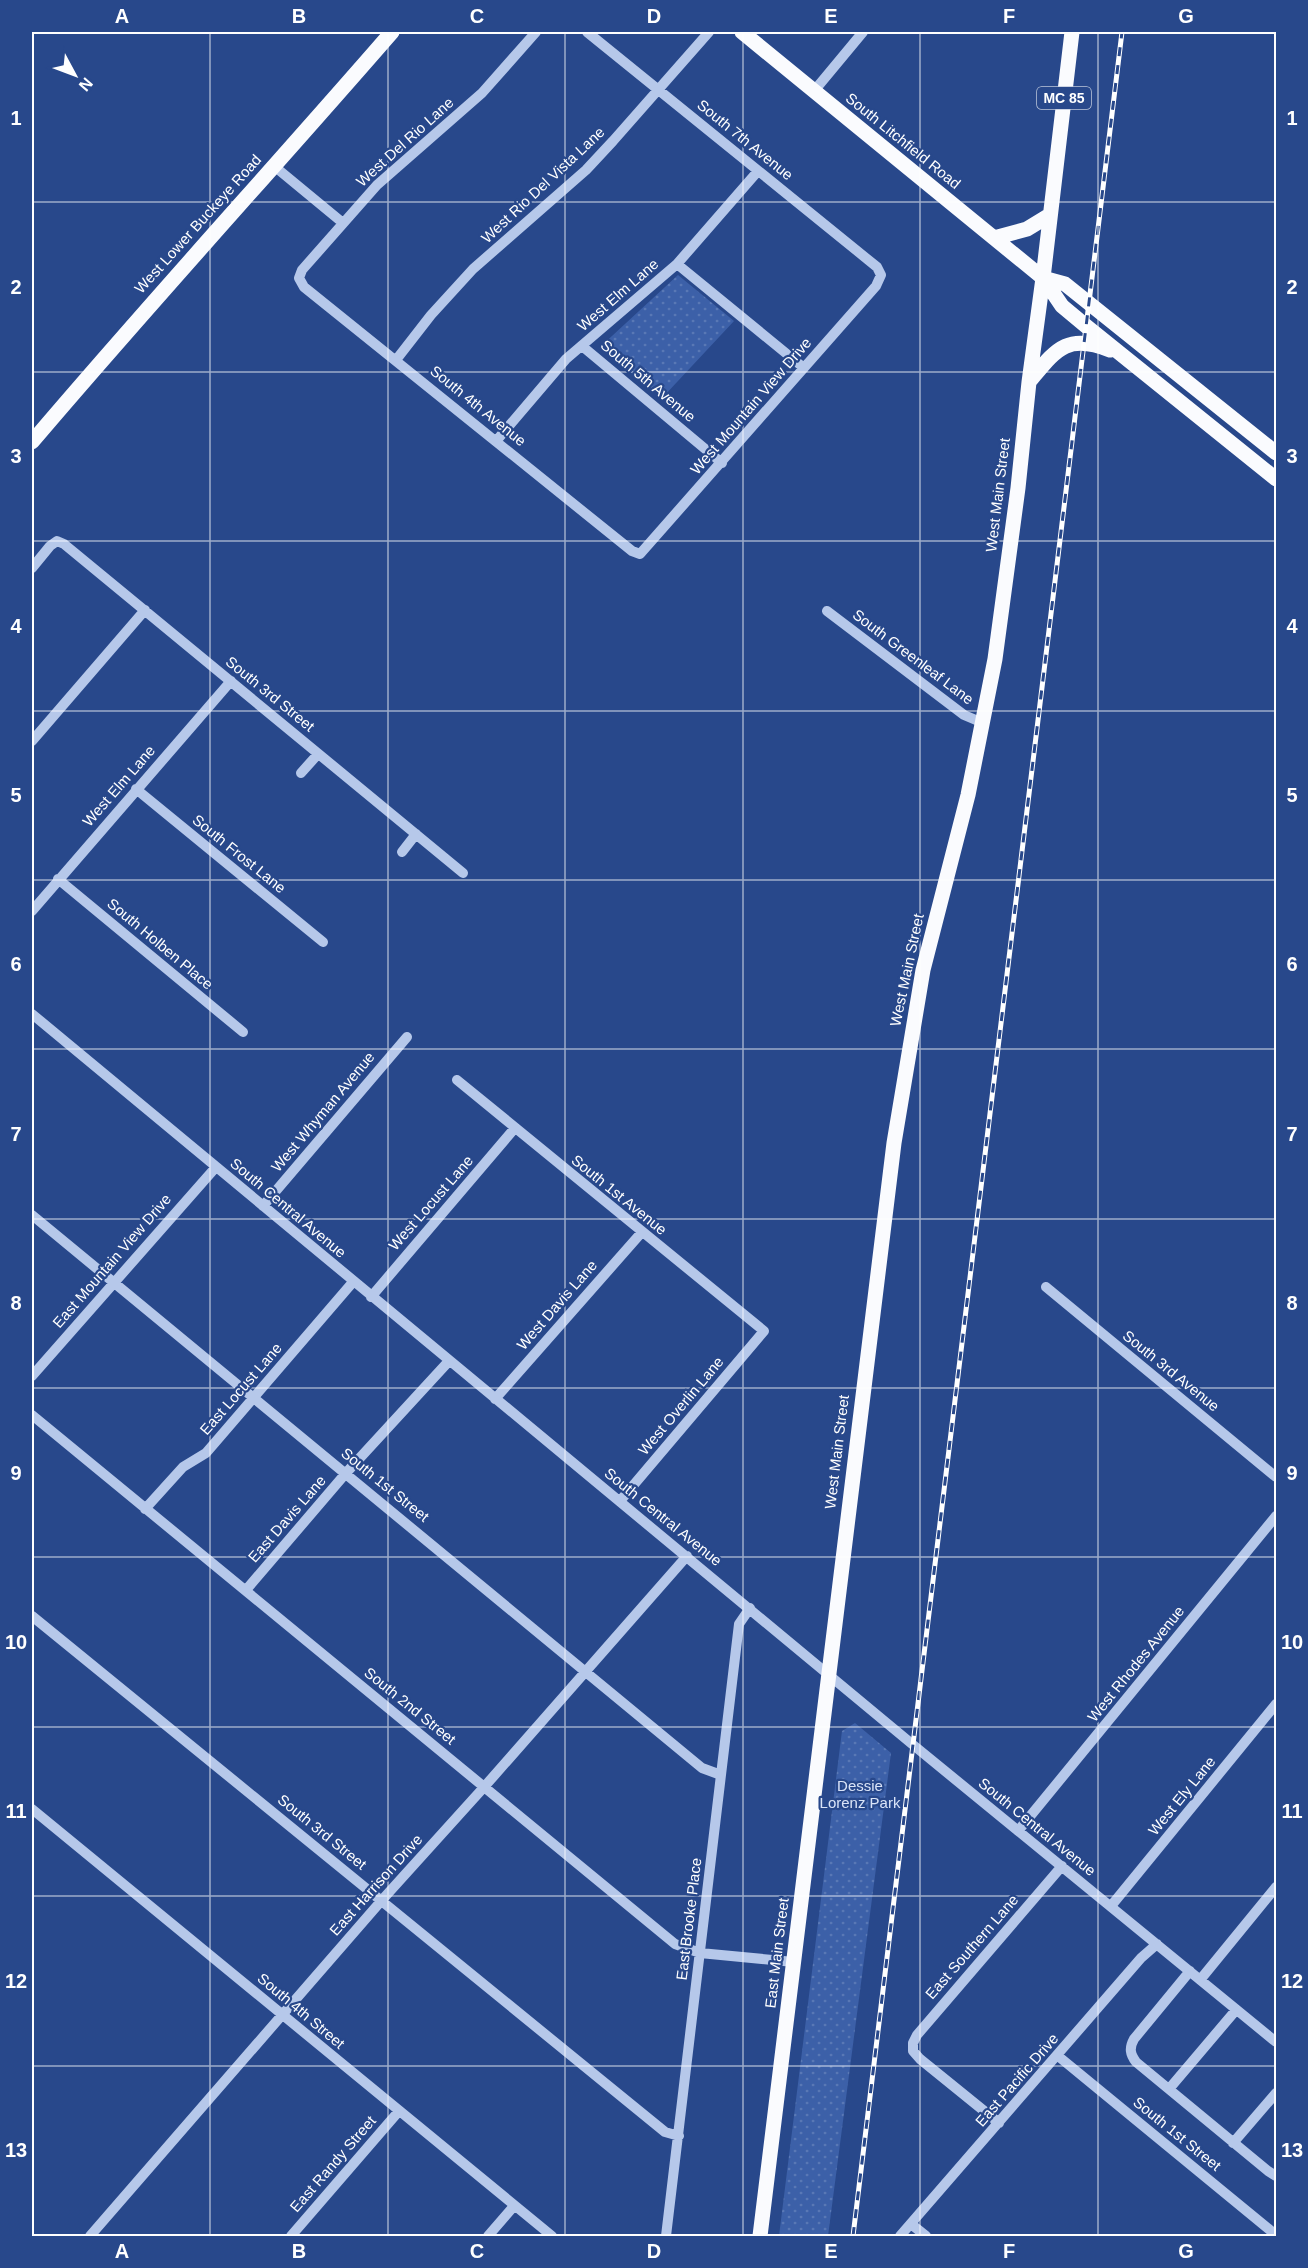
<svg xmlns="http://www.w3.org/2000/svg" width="1308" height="2268" font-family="Arial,sans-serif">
<defs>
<pattern id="park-dots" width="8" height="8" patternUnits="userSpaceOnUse" patternTransform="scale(1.5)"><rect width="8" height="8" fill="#3c60a8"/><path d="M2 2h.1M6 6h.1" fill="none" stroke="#5978b5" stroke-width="1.8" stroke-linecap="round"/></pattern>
</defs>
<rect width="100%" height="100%" fill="#28488b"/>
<path fill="url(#park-dots)" d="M678,275L734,321L663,397L599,348Z
M855,1723L891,1753L828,2236H779L842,1731Z"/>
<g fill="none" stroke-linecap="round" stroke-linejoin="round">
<path stroke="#b6c8ea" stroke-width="10" d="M536,32L482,93L377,185L302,270L299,278L304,287L632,551L640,554L876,286L881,275L877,267L587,32
M814,91L863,32
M274,166L343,223
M677,264L804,368
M582,346L722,463
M396,360L431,315L473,269L586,170L613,141L709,32
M497,440L566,359L677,264L758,171
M32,568L50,546L57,541L64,544L463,873
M827,611L964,715L983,723
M32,741L145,610
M301,773L318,754
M136,789L323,942
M402,852L416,834
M58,879L243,1032
M32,911L231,681
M32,1014L912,1744L1276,2042
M457,1080L764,1331L620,1501
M263,1206L407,1037
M32,1215L702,1768L721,1775
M1046,1287L1276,1477
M371,1297L514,1129
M32,1376L216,1167
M495,1399L642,1232
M32,1415L675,1944L700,1953L794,1962
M145,1509L183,1467L206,1453L353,1282
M246,1590L346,1473L449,1361
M32,1616L665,2132L679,2136
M32,1809L552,2236
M1018,1831L1276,1516
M1111,1906L1276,1704
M1190,1971L1134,2039C1129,2048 1130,2054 1136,2062L1268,2171L1276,2176
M1200,1980L1276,1887
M1058,2056L1276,2235
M1169,2089L1236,2010
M999,2123L920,2059L913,2051V2043L917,2035L1062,1866
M1233,2143L1276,2093
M911,2224L926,2236
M90,2236L382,1900L485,1786L687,1556
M291,2236L399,2111
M488,2236L514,2206
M666,2236L739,1624L750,1608
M900,2236L1141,1958L1157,1944"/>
<path stroke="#fafbfe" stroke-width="15" d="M742,32L1043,278L1062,306L1086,326L1276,479
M994,238L1027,229L1050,215
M1043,278L1065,284L1276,453
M1029,382C1055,351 1066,332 1110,350
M32,442C150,303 273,169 392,32
M760,2236L894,1143L923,970L968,795L995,659L1018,488L1029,382L1043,278L1072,32"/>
<g stroke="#fff" stroke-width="5">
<path id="rail" d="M853,2236L1122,32"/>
</g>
<use href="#rail" stroke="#28488b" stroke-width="3" stroke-dasharray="9" stroke-linecap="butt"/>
</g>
<path fill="none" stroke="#fff" stroke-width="1.5" stroke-opacity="0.55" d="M210,32V2236M388,32V2236M565,32V2236M743,32V2236M920,32V2236M1098,32V2236M32,202H1276M32,372H1276M32,541H1276M32,711H1276M32,880H1276M32,1049H1276M32,1219H1276M32,1388H1276M32,1557H1276M32,1727H1276M32,1896H1276M32,2066H1276"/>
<g text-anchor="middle" stroke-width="4.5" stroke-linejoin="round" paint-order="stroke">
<rect fill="#28488b" stroke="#bec8dc" stroke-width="1.5" x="1037" y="87" width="54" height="22" rx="4.5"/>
<g font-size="14" font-weight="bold" fill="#fff">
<text x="1064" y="103">MC 85</text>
</g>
<g font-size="15" fill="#fff" stroke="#28488b">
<text transform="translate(745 140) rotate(39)" y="5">South 7th Avenue</text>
<text transform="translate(903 141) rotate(39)" y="5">South Litchfield Road</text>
<text transform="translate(405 142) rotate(-42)" y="5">West Del Rio Lane</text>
<text transform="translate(543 185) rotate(-43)" y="5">West Rio Del Vista Lane</text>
<text transform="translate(198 224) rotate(-48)" y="5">West Lower Buckeye Road</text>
<text transform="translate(618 295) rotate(-41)" y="5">West Elm Lane</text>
<text transform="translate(648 381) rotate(40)" y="5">South 5th Avenue</text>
<text transform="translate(478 406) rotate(39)" y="5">South 4th Avenue</text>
<text transform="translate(751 406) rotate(-49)" y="5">West Mountain View Drive</text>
<text transform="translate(998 495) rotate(-83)" y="5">West Main Street</text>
<text transform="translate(913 657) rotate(37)" y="5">South Greenleaf Lane</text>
<text transform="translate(270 694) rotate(39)" y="5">South 3rd Street</text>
<text transform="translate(119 786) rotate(-49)" y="5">West Elm Lane</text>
<text transform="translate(239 854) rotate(39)" y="5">South Frost Lane</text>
<text transform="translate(160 944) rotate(40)" y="5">South Holben Place</text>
<text transform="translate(907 970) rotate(-78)" y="5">West Main Street</text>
<text transform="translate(323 1112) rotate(-50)" y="5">West Whyman Avenue</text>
<text transform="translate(619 1195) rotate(39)" y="5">South 1st Avenue</text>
<text transform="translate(431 1203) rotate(-49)" y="5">West Locust Lane</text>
<text transform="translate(288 1208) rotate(40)" y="5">South Central Avenue</text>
<text transform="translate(112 1261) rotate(-49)" y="5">East Mountain View Drive</text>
<text transform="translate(557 1305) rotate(-49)" y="5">West Davis Lane</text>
<text transform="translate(1171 1371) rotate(39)" y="5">South 3rd Avenue</text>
<text transform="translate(241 1389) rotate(-49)" y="5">East Locust Lane</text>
<text transform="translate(681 1406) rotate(-50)" y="5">West Overlin Lane</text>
<text transform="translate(837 1452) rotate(-83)" y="5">West Main Street</text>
<text transform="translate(385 1485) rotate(39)" y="5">South 1st Street</text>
<text transform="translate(663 1517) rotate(39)" y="5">South Central Avenue</text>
<text transform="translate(287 1519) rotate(-49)" y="5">East Davis Lane</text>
<text transform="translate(1136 1664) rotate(-51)" y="5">West Rhodes Avenue</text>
<text transform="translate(410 1706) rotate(39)" y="5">South 2nd Street</text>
<text transform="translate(1182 1796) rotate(-51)" y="5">West Ely Lane</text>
<text transform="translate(1037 1827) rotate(39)" y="5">South Central Avenue</text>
<text transform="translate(322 1832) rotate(39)" y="5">South 3rd Street</text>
<text transform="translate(376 1885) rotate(-48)" y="5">East Harrison Drive</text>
<text transform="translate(689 1919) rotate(-83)" y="5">East Brooke Place</text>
<text transform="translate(972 1947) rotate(-49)" y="5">East Southern Lane</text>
<text transform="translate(777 1953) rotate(-83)" y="5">East Main Street</text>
<text transform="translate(301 2011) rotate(40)" y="5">South 4th Street</text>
<text transform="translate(1017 2080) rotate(-49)" y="5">East Pacific Drive</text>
<text transform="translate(1177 2134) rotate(39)" y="5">South 1st Street</text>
<text transform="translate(333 2164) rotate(-49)" y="5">East Randy Street</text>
</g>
<g font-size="15" fill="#dae4f8" stroke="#28488b">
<text x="860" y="1791">Dessie<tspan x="860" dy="17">Lorenz Park</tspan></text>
</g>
</g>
<rect width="1308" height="2268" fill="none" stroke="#28488b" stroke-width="66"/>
<g transform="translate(75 75) rotate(131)" stroke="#28488b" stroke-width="4.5" paint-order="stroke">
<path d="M0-4.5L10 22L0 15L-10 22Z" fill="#ffffff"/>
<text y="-9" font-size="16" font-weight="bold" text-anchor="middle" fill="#ffffff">N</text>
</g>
<rect x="33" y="33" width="1242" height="2202" fill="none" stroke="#fff" stroke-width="2"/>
<g font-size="20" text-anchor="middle" font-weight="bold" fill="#fff">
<text x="122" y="23">A</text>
<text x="299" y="23">B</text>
<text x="477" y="23">C</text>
<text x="654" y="23">D</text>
<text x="831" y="23">E</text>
<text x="1009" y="23">F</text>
<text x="1186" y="23">G</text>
<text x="16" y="125">1</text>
<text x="1292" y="125">1</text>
<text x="16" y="294">2</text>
<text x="1292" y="294">2</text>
<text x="16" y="463">3</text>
<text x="1292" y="463">3</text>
<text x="16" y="633">4</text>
<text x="1292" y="633">4</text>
<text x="16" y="802">5</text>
<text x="1292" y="802">5</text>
<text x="16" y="971">6</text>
<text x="1292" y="971">6</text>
<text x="16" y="1141">7</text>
<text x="1292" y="1141">7</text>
<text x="16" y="1310">8</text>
<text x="1292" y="1310">8</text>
<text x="16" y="1480">9</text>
<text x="1292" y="1480">9</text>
<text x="16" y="1649">10</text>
<text x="1292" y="1649">10</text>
<text x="16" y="1818">11</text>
<text x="1292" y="1818">11</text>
<text x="16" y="1988">12</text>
<text x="1292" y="1988">12</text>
<text x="16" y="2157">13</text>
<text x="1292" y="2157">13</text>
<text x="122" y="2258">A</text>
<text x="299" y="2258">B</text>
<text x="477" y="2258">C</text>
<text x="654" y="2258">D</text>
<text x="831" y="2258">E</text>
<text x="1009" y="2258">F</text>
<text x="1186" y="2258">G</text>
</g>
</svg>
